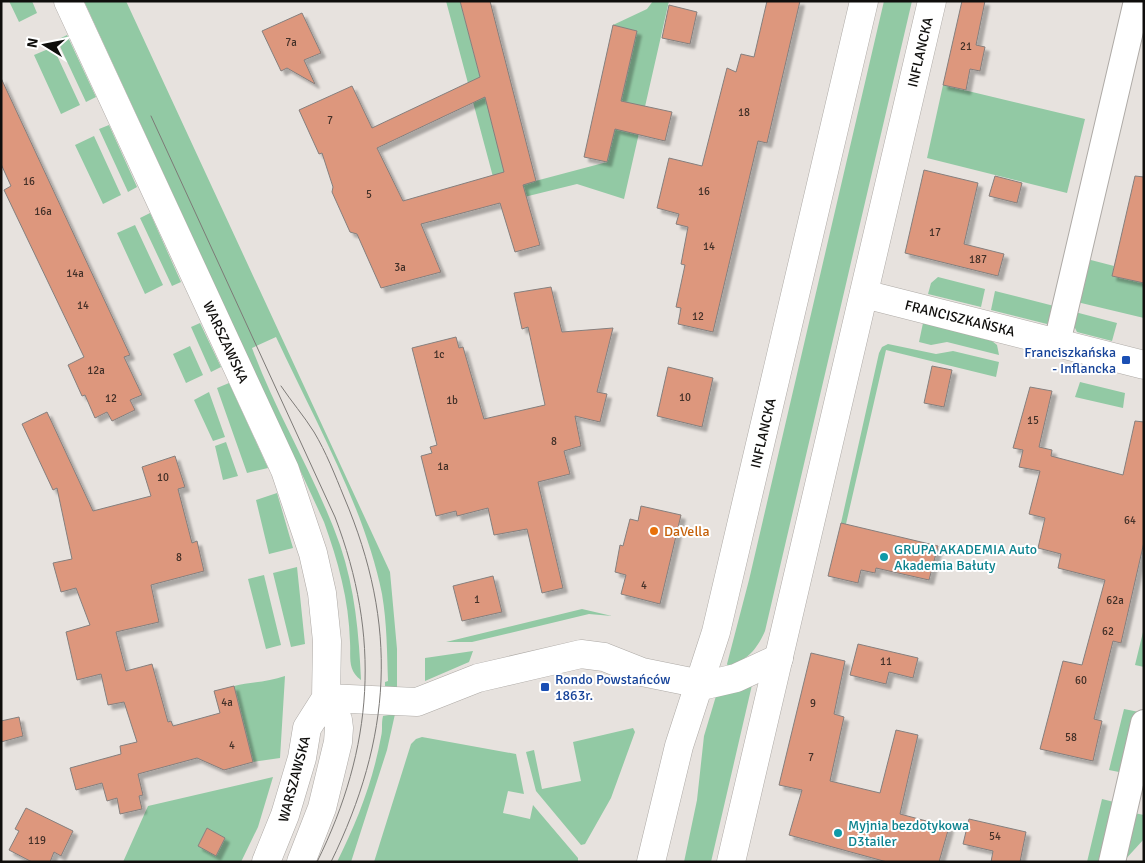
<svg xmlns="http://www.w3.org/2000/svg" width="1145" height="863" font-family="Signika,sans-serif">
<defs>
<filter id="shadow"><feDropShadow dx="4.5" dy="4.5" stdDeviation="1" flood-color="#0004"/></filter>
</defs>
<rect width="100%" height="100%" fill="#e7e2de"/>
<path fill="#92c9a4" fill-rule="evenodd" d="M9,1H32L37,13L19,22Z
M84,1H126L390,572L397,649V689H385V682L388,681C387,652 387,623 382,594C365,508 313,417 276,337L252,348C277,416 316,477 340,545C355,589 359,634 361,680C347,670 351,657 350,642C349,600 338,561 324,522Z
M446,1H460L509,188L607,162L637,31L613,25L647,9L653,1H669L624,199L577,184L500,203Z
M884,1H912L765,631C757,649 748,660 728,666L727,664L749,580Z
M67,35L96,97L86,102L57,40Z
M53,47L80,105L61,114L34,55Z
M943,85L1085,119L1067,193L927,158Z
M109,125L137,187L128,192L99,129Z
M94,136L121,195L103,204L75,145Z
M150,213L181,282L172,286L140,218Z
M135,225L163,285L145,294L117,233Z
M1087,259L1114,266L1112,276L1144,283V318L1077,302Z
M938,277L985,289L981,307L928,294L931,283Z
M995,291L1058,307L1054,320L1047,324L991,310Z
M1075,312L1117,323L1112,341L1077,332L1073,324Z
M200,323L221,367L211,372L191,327Z
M923,323L992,341L997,345L999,355L947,342L931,345L919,342Z
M888,344L936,354L953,351L999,362L996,377L886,350L846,524L841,523L879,353L882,347Z
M190,346L203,375L186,383L173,354Z
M1080,382L1125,393L1123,408L1075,397Z
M229,383L268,468L247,473L217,388Z
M209,392L225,437L213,441L194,400Z
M226,442L238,476L223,480L215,446Z
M277,493L293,548L269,554L256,500Z
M297,567L305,644L291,647L273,573Z
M264,575L281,645L266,649L248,579Z
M582,609L612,616L589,614L472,642H446Z
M1144,628V667L1135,665Z
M473,651L469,662L425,681V658Z
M285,676L280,758L253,762L234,686C251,682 269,682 285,676Z
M752,685L711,862H684L697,800L704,736L716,696Z
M1124,709L1139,712L1124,773L1109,770Z
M395,714L387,750L351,862H337C357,822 373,781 381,737C383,728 381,725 383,716Z
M633,728L635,732L611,798L585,844L581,845L536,791L526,752L534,750L542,789L581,781L573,742Z
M422,737L516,754L524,794L508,791L503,813L530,819L533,805L578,858V862H374L411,744L416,739Z
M273,777L258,827L241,862H123L148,806ZM207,828L225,838L216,855L198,846Z
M1102,799L1118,803L1104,862H1087Z
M1134,813L1144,815V839L1123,862Z"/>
<path fill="#dd977d" stroke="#857f7d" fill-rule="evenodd" filter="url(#shadow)" d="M460,1H490L536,181L523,185L540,245L515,252L500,203L421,224L441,272L381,288L357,234L350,232L332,192L333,187L322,153L319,154L299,110L352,86L372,128L480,77ZM485,97L504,172L403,201L377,148Z
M767,1H800L767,143L758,141L713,332L678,324L681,308L676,307L685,265L681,264L688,227L676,224L679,214L657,208L669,158L702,166L727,68L736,72L741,54L754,57Z
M962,1H985L976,45L985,47L980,71L970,69L966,90L943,85Z
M669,5L697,12L690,44L662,38Z
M302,13L321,53L304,60L315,84L287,68L281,71L262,31Z
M613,25L637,31L621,101L672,112L665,141L615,129L607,162L584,157Z
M1,78L130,355L124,357L142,395L130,400L135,410L112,421L107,412L95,418L85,395L82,396L68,365L84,357L4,190L11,186L1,164Z
M924,170L978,183L964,244L1004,254L998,276L905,253Z
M995,176L1022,183L1017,203L989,196Z
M1135,176L1144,177V283L1112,276Z
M551,287L562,332L613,328L597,392L607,394L600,422L575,416L581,446L564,451L570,474L538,482L563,588L542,593L527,529L494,535L488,508L457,516L456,511L436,516L421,456L432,453L430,447L437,445L412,348L456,337L459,348L463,347L484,419L545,405L528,327L522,329L514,293Z
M932,366L952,370L944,407L924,403Z
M668,367L713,378L702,427L657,416Z
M1030,387L1052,391L1039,447L1052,450L1051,456L1123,475L1135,421L1144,422V542L1121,643L1113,641L1094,719L1102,721L1093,761L1040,749L1063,661L1082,665L1105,580L1058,568L1061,554L1038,548L1045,518L1029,514L1040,471L1019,467L1023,450L1013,448Z
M47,412L93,511L151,496L142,467L175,456L185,487L178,489L192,543L197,541L204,571L151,585L159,622L116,632L126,671L152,664L168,722L171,721L173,726L220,713L214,691L234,686L253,762L224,770L197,758L138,774L143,795L139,796L142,809L120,814L117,798L107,801L102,783L76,790L70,768L121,754L120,746L137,742L124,702L108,705L101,674L77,680L66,632L90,625L76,588L61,592L53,563L72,559L57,488L53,490L22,424Z
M641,506L681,515L660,604L621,594L626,575L615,572L620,545L623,546L630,519L638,521Z
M841,523L938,546L929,580L876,568L875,573L861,570L858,583L828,576Z
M493,576L502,612L462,621L453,586Z
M858,644L918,658L913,678L889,672L886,684L850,675Z
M811,653L845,661L834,714L844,717L830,781L880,793L896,730L918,735L900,814L949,827L939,862H887L789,835L802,790L779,785Z
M19,717L23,736L1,742V721Z
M26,808L73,831L61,856L54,852L50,862H32L9,850L19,831L15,829Z
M969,819L1026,832L1020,862H991L993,851L963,844Z
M207,828L225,838L216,856L198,846Z"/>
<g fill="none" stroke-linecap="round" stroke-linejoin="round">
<g stroke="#aeaaa6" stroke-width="28">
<path id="street" d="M1057,343L1137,1
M1112,862L1144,723"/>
</g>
<g stroke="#aeaaa6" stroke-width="29">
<path id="secondary" d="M68,1L285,470L313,553L322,593L327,641L326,698L338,720L339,728L338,742L322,808L301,862
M864,294L1144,365
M326,698L417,702L478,678L581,654L604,657L642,672L706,685L736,678L779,658
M266,862L285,815L302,758L307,728L326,698"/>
</g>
<g stroke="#aeaaa6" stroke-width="29">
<path id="primary" d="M651,862L679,746L716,632L864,1
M731,862L932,1"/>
</g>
<use href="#street" stroke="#fff" stroke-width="26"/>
<use href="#secondary" stroke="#fff" stroke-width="28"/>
<use href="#primary" stroke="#fff" stroke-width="28"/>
<path stroke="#7d7a77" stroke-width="1" d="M151,116L335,517C381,637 374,747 317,862
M281,386C291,401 304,416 314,432C326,452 335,475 344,497C399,626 392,737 331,862"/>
</g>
<g fill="#1a4fb4" stroke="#fff" stroke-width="2">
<rect x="1121" y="355" width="10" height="10" rx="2.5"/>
<rect x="540" y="682" width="10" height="10" rx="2.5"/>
</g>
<circle fill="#e8710a" stroke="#fff" stroke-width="2" cx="654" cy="531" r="5"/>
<g fill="#0f9aa8" stroke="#fff" stroke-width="2">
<circle cx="884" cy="557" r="5"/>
<circle cx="838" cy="833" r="5"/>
</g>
<g text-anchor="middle" stroke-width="4" stroke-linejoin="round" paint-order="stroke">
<g font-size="11" fill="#423028">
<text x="291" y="46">7a</text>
<text x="966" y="50">21</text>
<text x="744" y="116">18</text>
<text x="330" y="124">7</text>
<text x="29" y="185">16</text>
<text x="704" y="195">16</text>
<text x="369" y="198">5</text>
<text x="43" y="215">16a</text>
<text x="935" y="236">17</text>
<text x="709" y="250">14</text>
<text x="978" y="263">187</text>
<text x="400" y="271">3a</text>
<text x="75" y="277">14a</text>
<text x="83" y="309">14</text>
<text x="698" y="320">12</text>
<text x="439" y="358">1c</text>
<text x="96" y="374">12a</text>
<text x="685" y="401">10</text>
<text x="111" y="402">12</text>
<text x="452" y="404">1b</text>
<text x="1033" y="424">15</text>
<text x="554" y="445">8</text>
<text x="443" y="470">1a</text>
<text x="163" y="481">10</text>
<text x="1130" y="524">64</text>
<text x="179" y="561">8</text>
<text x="644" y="589">4</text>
<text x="477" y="603">1</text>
<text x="1115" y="604">62a</text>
<text x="1108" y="635">62</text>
<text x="886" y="665">11</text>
<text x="1081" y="684">60</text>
<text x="227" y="706">4a</text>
<text x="813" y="707">9</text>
<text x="1071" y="741">58</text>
<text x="232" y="749">4</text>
<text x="811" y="761">7</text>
<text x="995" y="840">54</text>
<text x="37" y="844">119</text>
</g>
<g font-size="14" fill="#0f0e0c" stroke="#fff">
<text transform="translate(920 52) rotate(-77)" y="5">INFLANCKA</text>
<text transform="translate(960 318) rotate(14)" y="5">FRANCISZKAŃSKA</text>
<text transform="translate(226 342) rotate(65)" y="5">WARSZAWSKA</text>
<text transform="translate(763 433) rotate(-77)" y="5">INFLANCKA</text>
<text transform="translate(294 779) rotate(-75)" y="5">WARSZAWSKA</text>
</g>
<g font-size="14" fill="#164399" stroke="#fff" text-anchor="end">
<text x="1116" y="357">Franciszkańska<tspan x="1116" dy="16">- Inflancka</tspan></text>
<text x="555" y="684" text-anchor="start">Rondo Powstańców<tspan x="555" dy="16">1863r.</tspan></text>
</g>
<g font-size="14" fill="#c56008" stroke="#fff" text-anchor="start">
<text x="664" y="536">DaVella</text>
</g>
<g font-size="14" fill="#0d838f" stroke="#fff" text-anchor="start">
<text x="894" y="554">GRUPA AKADEMIA Auto<tspan x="894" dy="16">Akademia Bałuty</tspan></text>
<text x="848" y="830">Myjnia bezdotykowa<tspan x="848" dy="16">D3tailer</tspan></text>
</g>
</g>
<rect width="1145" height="863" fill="none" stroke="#0f0e0c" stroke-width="5"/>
<g transform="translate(45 45) rotate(280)" stroke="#ffffff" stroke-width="4" paint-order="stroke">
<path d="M0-4L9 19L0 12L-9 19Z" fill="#0f0e0c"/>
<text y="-8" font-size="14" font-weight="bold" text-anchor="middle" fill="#0f0e0c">N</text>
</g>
</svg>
